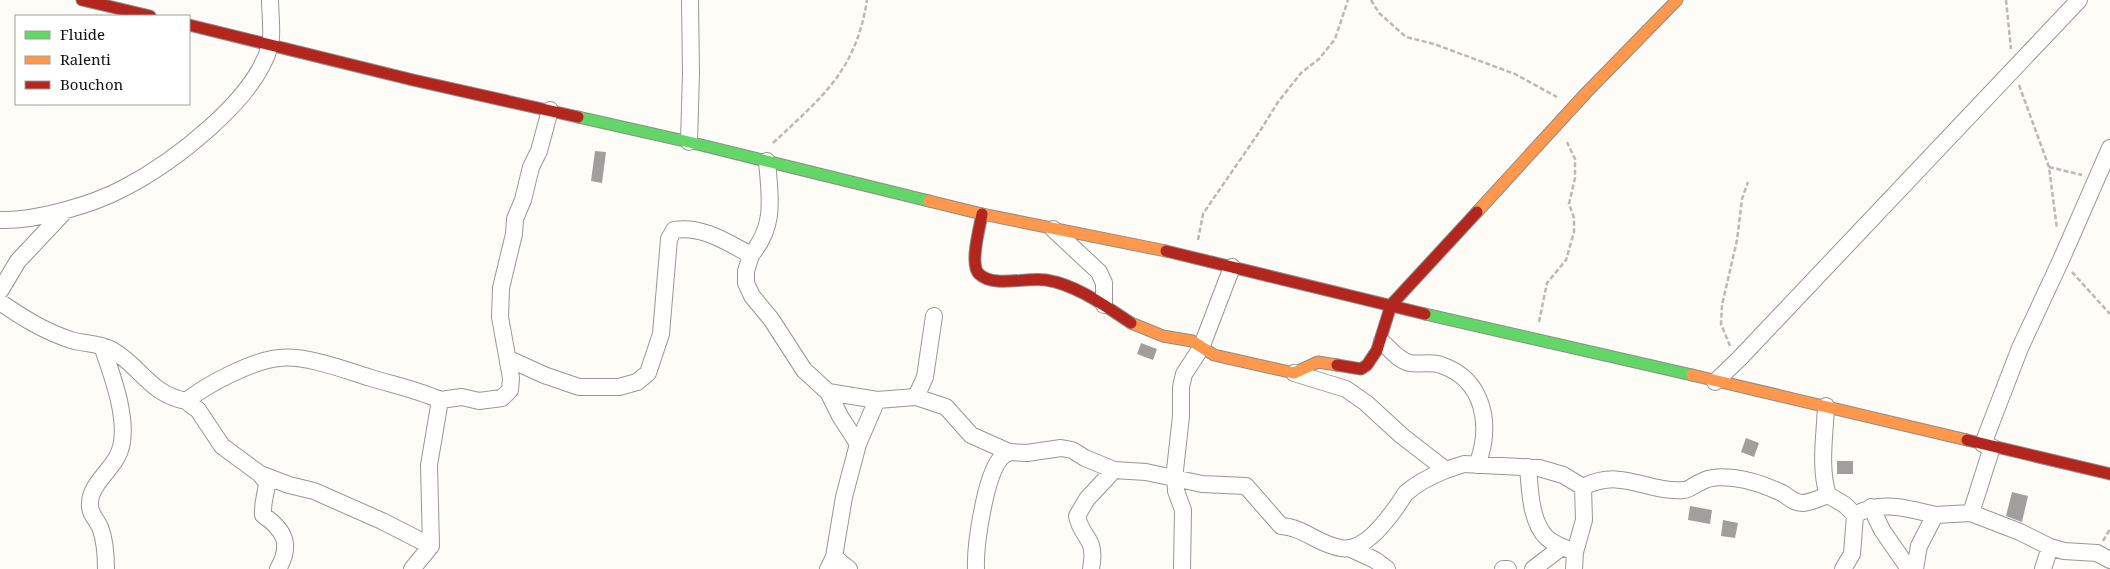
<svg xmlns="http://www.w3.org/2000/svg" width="2110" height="569" font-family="'Noto Serif',serif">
<rect width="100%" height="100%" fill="#fdfcf7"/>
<path fill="#a19f9c" d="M595,151L606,152L602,183L591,181Z
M1141,343L1157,349L1153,360L1137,354Z
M1746,438L1759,443L1754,457L1741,452Z
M1837,461H1853V474H1837Z
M2012,492L2028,496L2022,522L2006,516Z
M1690,506L1712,510L1710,524L1688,520Z
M1723,520L1738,523L1735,538L1721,536Z"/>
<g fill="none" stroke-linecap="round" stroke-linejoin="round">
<g stroke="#979795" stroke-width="18">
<path id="street" d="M689,142L691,73L690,0
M0,220C36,221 92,205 124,188C172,163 256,100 270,45C273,32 270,14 270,0
M1053,229L1099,272L1104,283V305
M751,255C776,225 770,198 767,161
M0,291L18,261L66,210
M0,302C23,318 44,331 71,340C84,344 99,343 112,350C142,367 148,393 186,401C208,384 251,361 279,358C306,355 345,370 371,378C394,385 418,390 440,400
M1382,342C1390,349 1399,361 1410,363C1420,365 1431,361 1441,365C1485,380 1492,426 1477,465
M102,346C112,375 133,429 117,457C109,472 90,486 90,503C89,513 96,519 100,527C105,540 106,556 106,569
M509,359L544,375L579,387H619L637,382L648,373L661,334L669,239L674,230C702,225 728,243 751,255L746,271V283L752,296L771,319L804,370L828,392L840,416L858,444L844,497L834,557L828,569
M1294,373L1346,389L1366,403L1402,436L1446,470L1464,464L1539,468L1563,475L1583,487C1623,467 1645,493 1684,490C1689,490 1695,484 1701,482C1711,476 1723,477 1734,478C1751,480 1767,486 1782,493C1789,497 1794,503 1802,503C1810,503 1820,498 1828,495
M1715,382L1739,359L2079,0
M828,392L877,400
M916,397L946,407L971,435L1009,452L1027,453L1061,448L1072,450L1085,458L1114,470L1146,472L1202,484L1246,486L1281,526C1303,527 1319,545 1341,548C1363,552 1384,524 1395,509C1399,504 1402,498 1406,493C1418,482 1431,476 1446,470
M186,401L198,410L222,446L260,474L289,485L314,491L382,521L431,546
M1826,406C1825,434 1819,468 1828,495L1845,505L1855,515L1852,554L1843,569
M858,444L877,400L916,397L925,377L934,316
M1983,444L2020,348L2061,260L2110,148
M1528,467C1530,488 1530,522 1547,538C1555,545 1565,548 1575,552
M260,474L267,483C266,494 262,504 263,515C285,530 292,545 278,569
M1871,507L1882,530L1909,569
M1971,513L2020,532L2050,547L2064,551L2097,553L2110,560
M1855,515C1880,500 1908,508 1935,515
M1349,548L1375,560L1387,569
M834,557L849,569
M412,569L431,546L429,465L440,400L462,397L479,401L502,398L510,390L511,378L500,317L501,288L514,234L515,219L523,200L531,167L539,151L550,110
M976,569C975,545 985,478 1000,459C1002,456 1007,454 1009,452
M1091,569C1097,536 1082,540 1077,516L1087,499L1114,470
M1182,569L1183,510L1176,491L1175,470L1181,416V387L1184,374L1201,348L1232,267
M1503,569H1508
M1533,569L1562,547
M1574,569L1575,552L1584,520L1583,487
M1915,569L1919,546L1935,515L1971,513L1992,447
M2043,569L2050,547"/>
</g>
<g stroke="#8e8d8b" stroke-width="13">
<path id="fast" d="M578,117L689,142L929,201
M1425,314L1692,375"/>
</g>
<g stroke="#8e8d8b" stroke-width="13">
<path id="slow" d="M929,201L982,214L1166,251
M1477,212L1586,93L1677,0
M1131,323L1163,336L1192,341L1214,355L1294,373L1318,362L1337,365
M1692,375L1967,440"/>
</g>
<g stroke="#8e8d8b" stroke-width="13">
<path id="jam" d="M82,0L150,16
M189,25L413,80L578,117
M982,214C980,227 969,264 979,274C994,288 1025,277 1046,280C1077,285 1105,306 1131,323
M1166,251L1425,314
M1337,365L1361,369L1367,365L1377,350L1391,305L1477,212
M1967,440L2110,474"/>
</g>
<path stroke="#b9b9b8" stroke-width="2.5" stroke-dasharray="5 2.5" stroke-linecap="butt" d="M1371,0L1379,13L1406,37L1434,44L1515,74L1557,97
M2006,0L2011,49
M2019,85L2049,167L2057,229
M773,143C822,97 856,71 867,0
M2049,167L2082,175
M1198,240L1203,214L1211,202L1260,131L1278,102L1301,73L1319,59L1335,39L1348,0
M2072,272L2110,314
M1539,322L1547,283L1566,260L1574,232V218L1569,204L1575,178V159L1567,142
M1730,346L1721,324L1722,305L1737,240L1742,199L1748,182
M2103,541L2110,529"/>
<use href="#street" stroke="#fffffe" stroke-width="16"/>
<use href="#fast" stroke="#63d668" stroke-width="11"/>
<use href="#slow" stroke="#ff974d" stroke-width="11"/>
<use href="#jam" stroke="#b3261e" stroke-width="11"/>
</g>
<rect x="15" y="15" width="175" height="90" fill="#ffffff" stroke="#a0a0a0"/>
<rect x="25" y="31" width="25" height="8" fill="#63d668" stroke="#a0a0a0"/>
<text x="60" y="40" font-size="15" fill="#111111">Fluide</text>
<rect x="25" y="56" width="25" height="8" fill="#ff974d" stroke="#a0a0a0"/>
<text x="60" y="65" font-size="15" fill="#111111">Ralenti</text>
<rect x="25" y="81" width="25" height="8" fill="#b3261e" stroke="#a0a0a0"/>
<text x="60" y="90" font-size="15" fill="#111111">Bouchon</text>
</svg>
